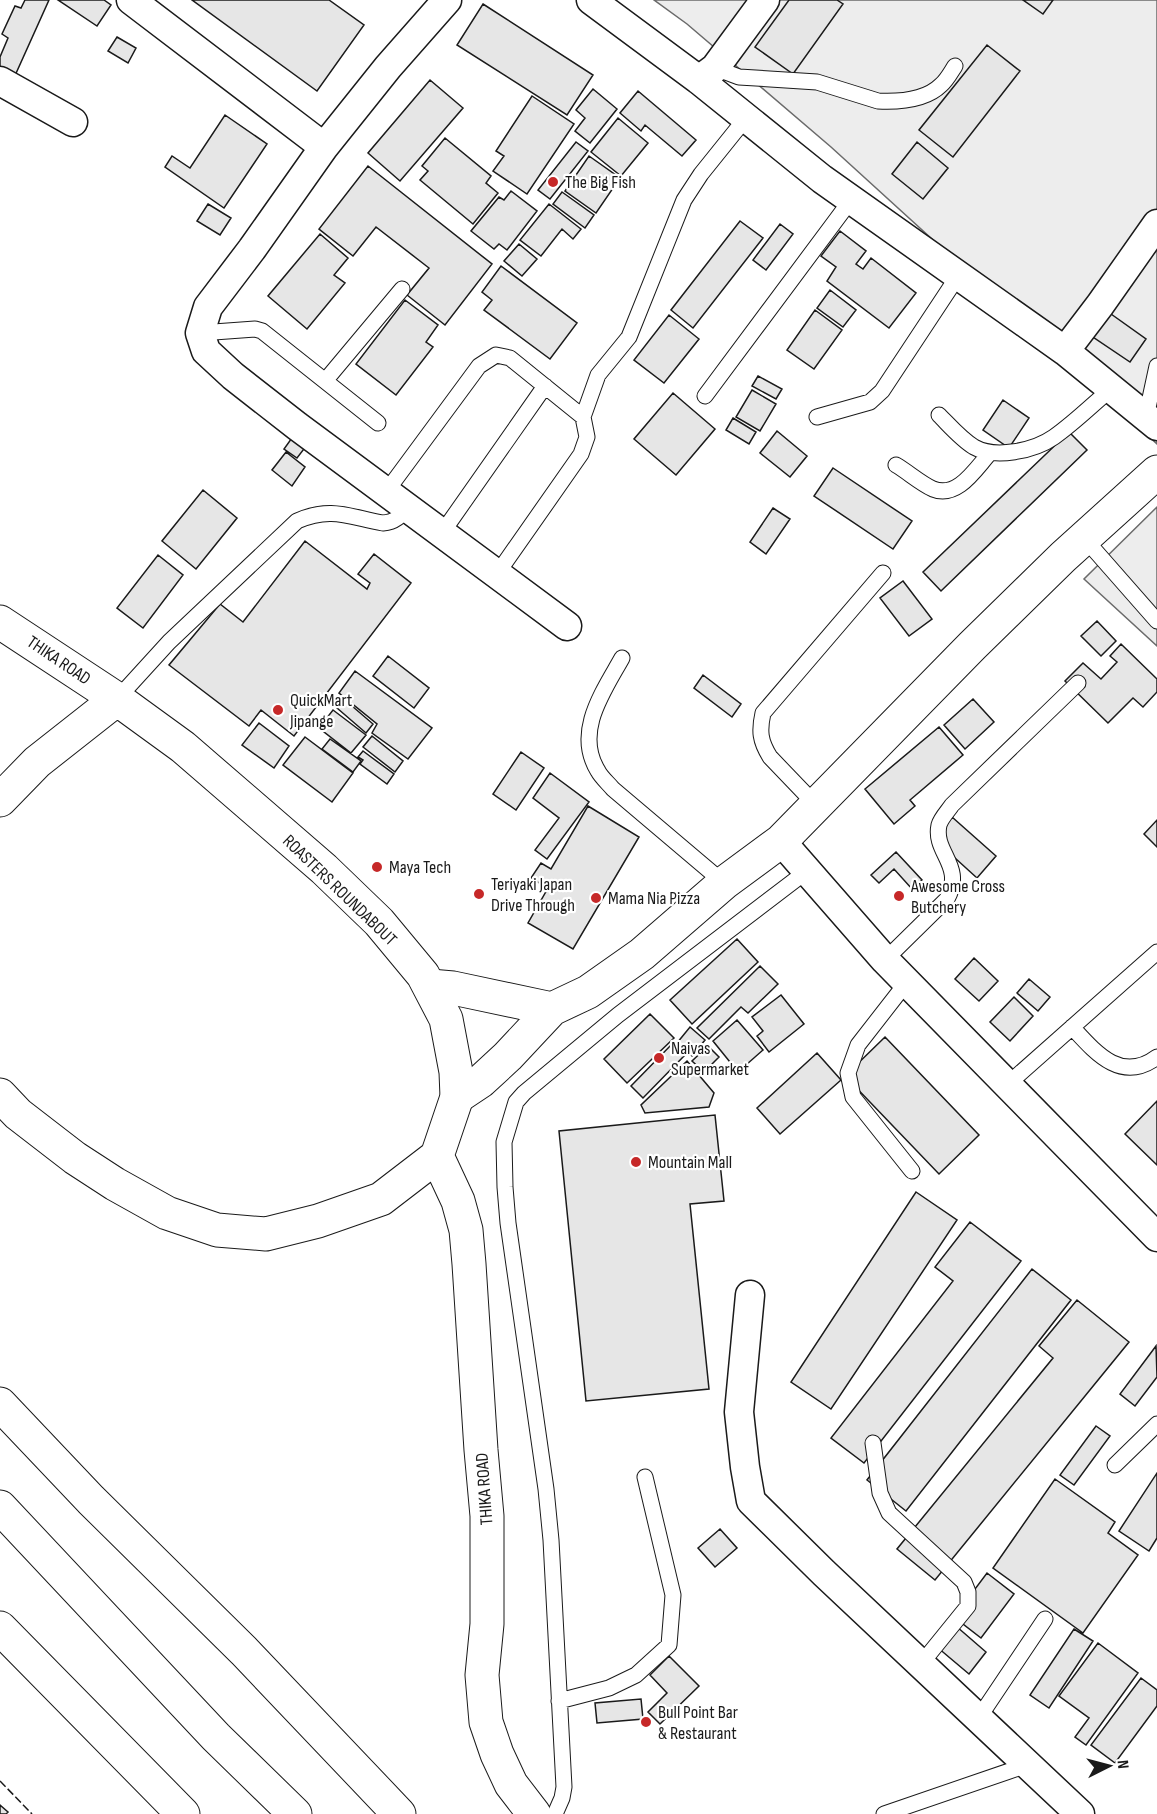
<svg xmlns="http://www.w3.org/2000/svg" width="1157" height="1814" font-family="'Sofia Sans Condensed',sans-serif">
<rect width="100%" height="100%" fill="#fff"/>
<path fill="#ededed" stroke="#6a6a6a" stroke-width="1.5" d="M654,0H1157V444L831,147L687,24Z
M1157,507V646L1084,579Z"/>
<path fill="#e6e6e6" stroke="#1a1a1a" stroke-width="1.5" d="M25,0H49L13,80L0,74V57L8,38L2,34L15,6L21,8Z
M58,0H104L111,5L97,26Z
M192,0H329L364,25L317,91Z
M789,0H837L843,4L793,74L755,47Z
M1023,0H1053L1043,14Z
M483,4L593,75L567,115L457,45Z
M117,37L136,48L128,63L108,51Z
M987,45L1020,71L953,157L919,130Z
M430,80L463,108L400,181L368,153Z
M593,89L617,109L590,143L575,131L585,118L576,110Z
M638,91L696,140L682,156L645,125L641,131L620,113Z
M532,96L574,124L527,194L493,171L504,156L496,151Z
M225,115L267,144L224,208L165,167L172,156L190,168Z
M618,118L648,143L621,176L591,152Z
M445,138L491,176L486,183L498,193L473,224L420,180L428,171L422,166Z
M576,142L588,151L550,199L538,190Z
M917,142L948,168L923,199L892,174Z
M589,156L620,178L596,213L565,191Z
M368,166L492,264L445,325L407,295L429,268L376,227L353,256L319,229Z
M511,191L537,211L507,250L499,244L494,249L471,231L499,197L504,200Z
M562,192L594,215L585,228L553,204Z
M208,204L231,218L220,235L197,221Z
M549,204L581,229L573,239L562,229L541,256L520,240Z
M740,221L763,238L693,328L671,310Z
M780,224L793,234L766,270L753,260Z
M840,231L866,251L856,264L863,269L871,258L916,293L889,328L827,281L836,267L821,256Z
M320,234L348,258L334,275L345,283L307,329L268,296Z
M519,244L537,259L522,276L504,261Z
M501,266L577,323L550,359L484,310L492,300L482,292Z
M830,290L856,310L843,327L817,308Z
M405,300L438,325L426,342L433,347L396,395L356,364Z
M1104,309L1146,339L1130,362L1087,333Z
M815,310L842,330L814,369L787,350Z
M669,315L699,339L664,383L634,360Z
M758,376L782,389L776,399L752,386Z
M752,390L776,404L760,431L736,417Z
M673,393L715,429L676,475L634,439Z
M1003,400L1029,418L1009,448L983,430Z
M733,418L756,432L749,444L726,430Z
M777,431L807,456L790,477L760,453Z
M1069,432L1087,450L941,591L923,572Z
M294,435L307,445L297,458L284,449Z
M286,452L305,467L292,486L272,470Z
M833,468L912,521L893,549L814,496Z
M203,490L237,518L196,569L162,541Z
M773,508L790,519L766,554L750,542Z
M305,541L367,589L370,583L358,574L374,554L411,583L294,736L261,710L249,726L169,665L220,604L243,622Z
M158,555L183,575L143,628L117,608Z
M903,581L932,619L909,636L880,598Z
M1097,621L1116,641L1101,656L1081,636Z
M1121,644L1157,679V692L1143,707L1133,698L1108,723L1065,681L1083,663L1101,679L1117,662L1110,656Z
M388,656L429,688L414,708L373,676Z
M355,671L432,728L408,759L372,733L377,724L339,693Z
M703,675L741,704L732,717L694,688Z
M973,699L994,722L965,749L944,725Z
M345,700L373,724L366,733L337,708Z
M333,710L366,735L351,753L319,728Z
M259,723L289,746L274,768L242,745Z
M939,727L963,755L910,800L915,806L894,824L865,789Z
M372,736L403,761L395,772L363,747Z
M305,737L353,773L332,802L283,765Z
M330,739L361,761L353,772L322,749Z
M363,751L394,774L387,784L360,764L363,760L358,757Z
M521,752L544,768L516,810L493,794Z
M550,773L589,802L547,859L535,850L559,818L533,798Z
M588,806L639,837L573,949L528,923L548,888L531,878L541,863L551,869Z
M952,817L996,856L977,878L933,838Z
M1157,820V847L1144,834Z
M896,852L922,880L912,889L894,869L879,883L871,875Z
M737,939L758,962L692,1024L670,1000Z
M974,958L998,981L979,1001L955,979Z
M760,966L778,984L748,1013L741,1007L709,1039L697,1028Z
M1029,979L1050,997L1038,1011L1017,993Z
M781,995L804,1024L769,1052L757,1036L763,1031L752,1017Z
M1014,997L1033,1016L1010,1041L990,1022Z
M650,1014L674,1038L627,1083L604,1059Z
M737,1020L763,1050L738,1072L713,1041Z
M690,1027L705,1040L692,1056L677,1043Z
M885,1037L979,1135L939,1174L845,1076Z
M672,1044L684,1056L643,1098L631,1086Z
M708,1046L719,1057L704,1072L692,1061Z
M817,1053L841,1080L780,1134L757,1108Z
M687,1061L714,1093L709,1107L645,1113L641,1105Z
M1157,1101V1165L1125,1134Z
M715,1115L724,1201L690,1204L709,1389L586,1401L559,1131Z
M916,1192L957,1220L831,1409L791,1382Z
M970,1222L1021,1261L864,1463L831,1438L953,1281L935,1267Z
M1032,1269L1071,1300L906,1511L867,1480Z
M1077,1300L1129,1342L935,1580L897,1549L1053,1358L1039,1346Z
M1156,1346L1157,1377L1135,1406L1120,1394Z
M1096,1426L1110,1436L1074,1485L1060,1475Z
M1157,1473V1538L1149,1551L1119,1531Z
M1055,1479L1115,1522L1108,1533L1138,1555L1083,1633L993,1568Z
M720,1529L737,1548L715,1567L698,1548Z
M987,1573L1014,1594L981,1638L954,1617Z
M949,1620L986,1652L969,1674L931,1642Z
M1074,1629L1093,1641L1049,1708L1030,1695Z
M1098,1643L1138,1673L1086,1745L1075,1737L1089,1718L1059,1696Z
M669,1656L699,1686L660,1724L648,1712L667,1693L650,1675Z
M1141,1678L1157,1690V1706L1115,1763L1091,1745Z
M641,1699L643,1719L597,1723L595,1703Z
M0,1805L8,1812L6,1814H0Z"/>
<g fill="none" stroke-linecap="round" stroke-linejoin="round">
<g stroke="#1a1a1a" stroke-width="17">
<path id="service" d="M715,68L739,77L817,82L878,101C899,102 926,100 941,85C947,80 951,72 955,66
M200,333L255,329L262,331L378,423
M325,381L402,289
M705,396L851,200
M939,415C950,426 961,439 974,447C995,459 1034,451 1054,437C1074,423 1092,405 1111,389
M583,417L598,375L629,337L684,200L701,174L746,118
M817,417L870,402L882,391L958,276
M1146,417L1157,366
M896,465C908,472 920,483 933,489C958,499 976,468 990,453
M386,492L479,366L496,355L510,358L583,417L587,437L581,454L497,574
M442,533L545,386
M1084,538L1157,621
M622,658C603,692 574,732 598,771C601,777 608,783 613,789L724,883
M117,699L169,642L297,521C331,506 349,517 383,523C394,522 401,518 406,507
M816,805L770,757C760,741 759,731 763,713L883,573
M885,960L947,899C965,865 933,853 939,825C941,818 948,811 952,805L1078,683
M907,982L858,1045L848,1073L853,1097L912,1171
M1072,1027C1095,1052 1121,1084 1157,1057
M1008,1084L1157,952
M873,1443L880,1493L889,1513L964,1582L968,1592V1606L921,1664
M1115,1465L1157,1424
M559,1701L609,1688L636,1675L669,1645L673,1595L645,1477
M978,1719L1045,1619
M555,1814L562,1798L564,1787L551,1540L546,1489L508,1223L505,1187L504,1142L516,1102L524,1093L618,1015L807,871
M884,1814L1027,1765"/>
</g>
<g stroke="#1a1a1a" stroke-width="31">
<path id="minor" d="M131,0L324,147
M447,0L388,67L324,147L252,249L208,307L200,333L206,351L233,376L297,426L567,626
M591,0L699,80L822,179L1065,351L1157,426
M699,80L715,68L765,0
M0,81L73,122
M1065,351L1100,305L1157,224
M781,841L885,960L1157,1237
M750,1295L739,1412L745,1467L751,1501L824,1573L1080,1814"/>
</g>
<g stroke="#1a1a1a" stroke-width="35">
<path id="tertiary" d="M0,622L117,699
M430,986L453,988L552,1009
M457,1097L481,1081L508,1056L552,1009L588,992L642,954L724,883L781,841L972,646L1063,557L1157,472"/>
</g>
<g stroke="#1a1a1a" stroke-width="35">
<path id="secondary" d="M0,800L37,762L117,699L183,747L324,869L379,922L423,975L446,1019L456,1072L457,1097L437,1156L381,1199L318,1221L266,1234L217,1230L167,1213L115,1184L75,1158L18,1114L0,1095
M437,1156L458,1201L466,1230L469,1264L481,1450L487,1516V1624L482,1675L486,1722L497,1754L511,1784L534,1814
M0,1628L183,1814"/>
</g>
<g stroke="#1a1a1a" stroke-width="35">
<path id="trunk" d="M0,1404L91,1500L244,1651L399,1814
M0,1507L216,1737L295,1814"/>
</g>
<use href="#service" stroke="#fff" stroke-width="15"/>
<use href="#minor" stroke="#fff" stroke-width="28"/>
<use href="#tertiary" stroke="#fff" stroke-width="33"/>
<use href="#secondary" stroke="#fff" stroke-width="33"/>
<use href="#trunk" stroke="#fff" stroke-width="33"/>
<path stroke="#1a1a1a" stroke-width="1.5" stroke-dasharray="8 3" stroke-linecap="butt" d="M0,1781L32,1814"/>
</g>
<g fill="#c62828" stroke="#fff" stroke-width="2">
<circle cx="553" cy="182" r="6"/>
<circle cx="278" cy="710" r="6"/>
<circle cx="377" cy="867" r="6"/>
<circle cx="479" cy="894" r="6"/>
<circle cx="899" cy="896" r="6"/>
<circle cx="596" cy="898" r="6"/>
<circle cx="659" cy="1058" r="6"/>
<circle cx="636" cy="1162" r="6"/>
<circle cx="646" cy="1722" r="6"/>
</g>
<g text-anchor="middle" stroke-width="4.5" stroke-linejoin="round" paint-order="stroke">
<g font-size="18" fill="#1a1a1a" stroke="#fff" text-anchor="start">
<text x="565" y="188">The Big Fish</text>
<text x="290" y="706">QuickMart<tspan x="290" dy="21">Jipange</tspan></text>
<text x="389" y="873">Maya Tech</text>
<text x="491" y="890">Teriyaki Japan<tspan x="491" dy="21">Drive Through</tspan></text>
<text x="911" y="892">Awesome Cross<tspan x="911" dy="21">Butchery</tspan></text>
<text x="608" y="904">Mama Nia Pizza</text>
<text x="671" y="1054">Naivas<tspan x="671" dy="21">Supermarket</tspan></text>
<text x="648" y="1168">Mountain Mall</text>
<text x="658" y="1718">Bull Point Bar<tspan x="658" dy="21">&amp; Restaurant</tspan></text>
</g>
<g font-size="18" fill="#1a1a1a" stroke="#fff">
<text transform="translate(59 660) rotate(34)" y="6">THIKA ROAD</text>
<text transform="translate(340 890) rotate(44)" y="6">ROASTERS ROUNDABOUT</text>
<text transform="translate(484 1489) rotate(-94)" y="6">THIKA ROAD</text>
</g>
</g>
<g transform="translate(1109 1766) rotate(84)" stroke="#ffffff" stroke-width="4.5" paint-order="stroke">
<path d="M0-4.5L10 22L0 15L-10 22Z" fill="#1a1a1a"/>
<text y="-9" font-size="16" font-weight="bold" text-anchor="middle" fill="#1a1a1a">N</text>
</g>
</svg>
